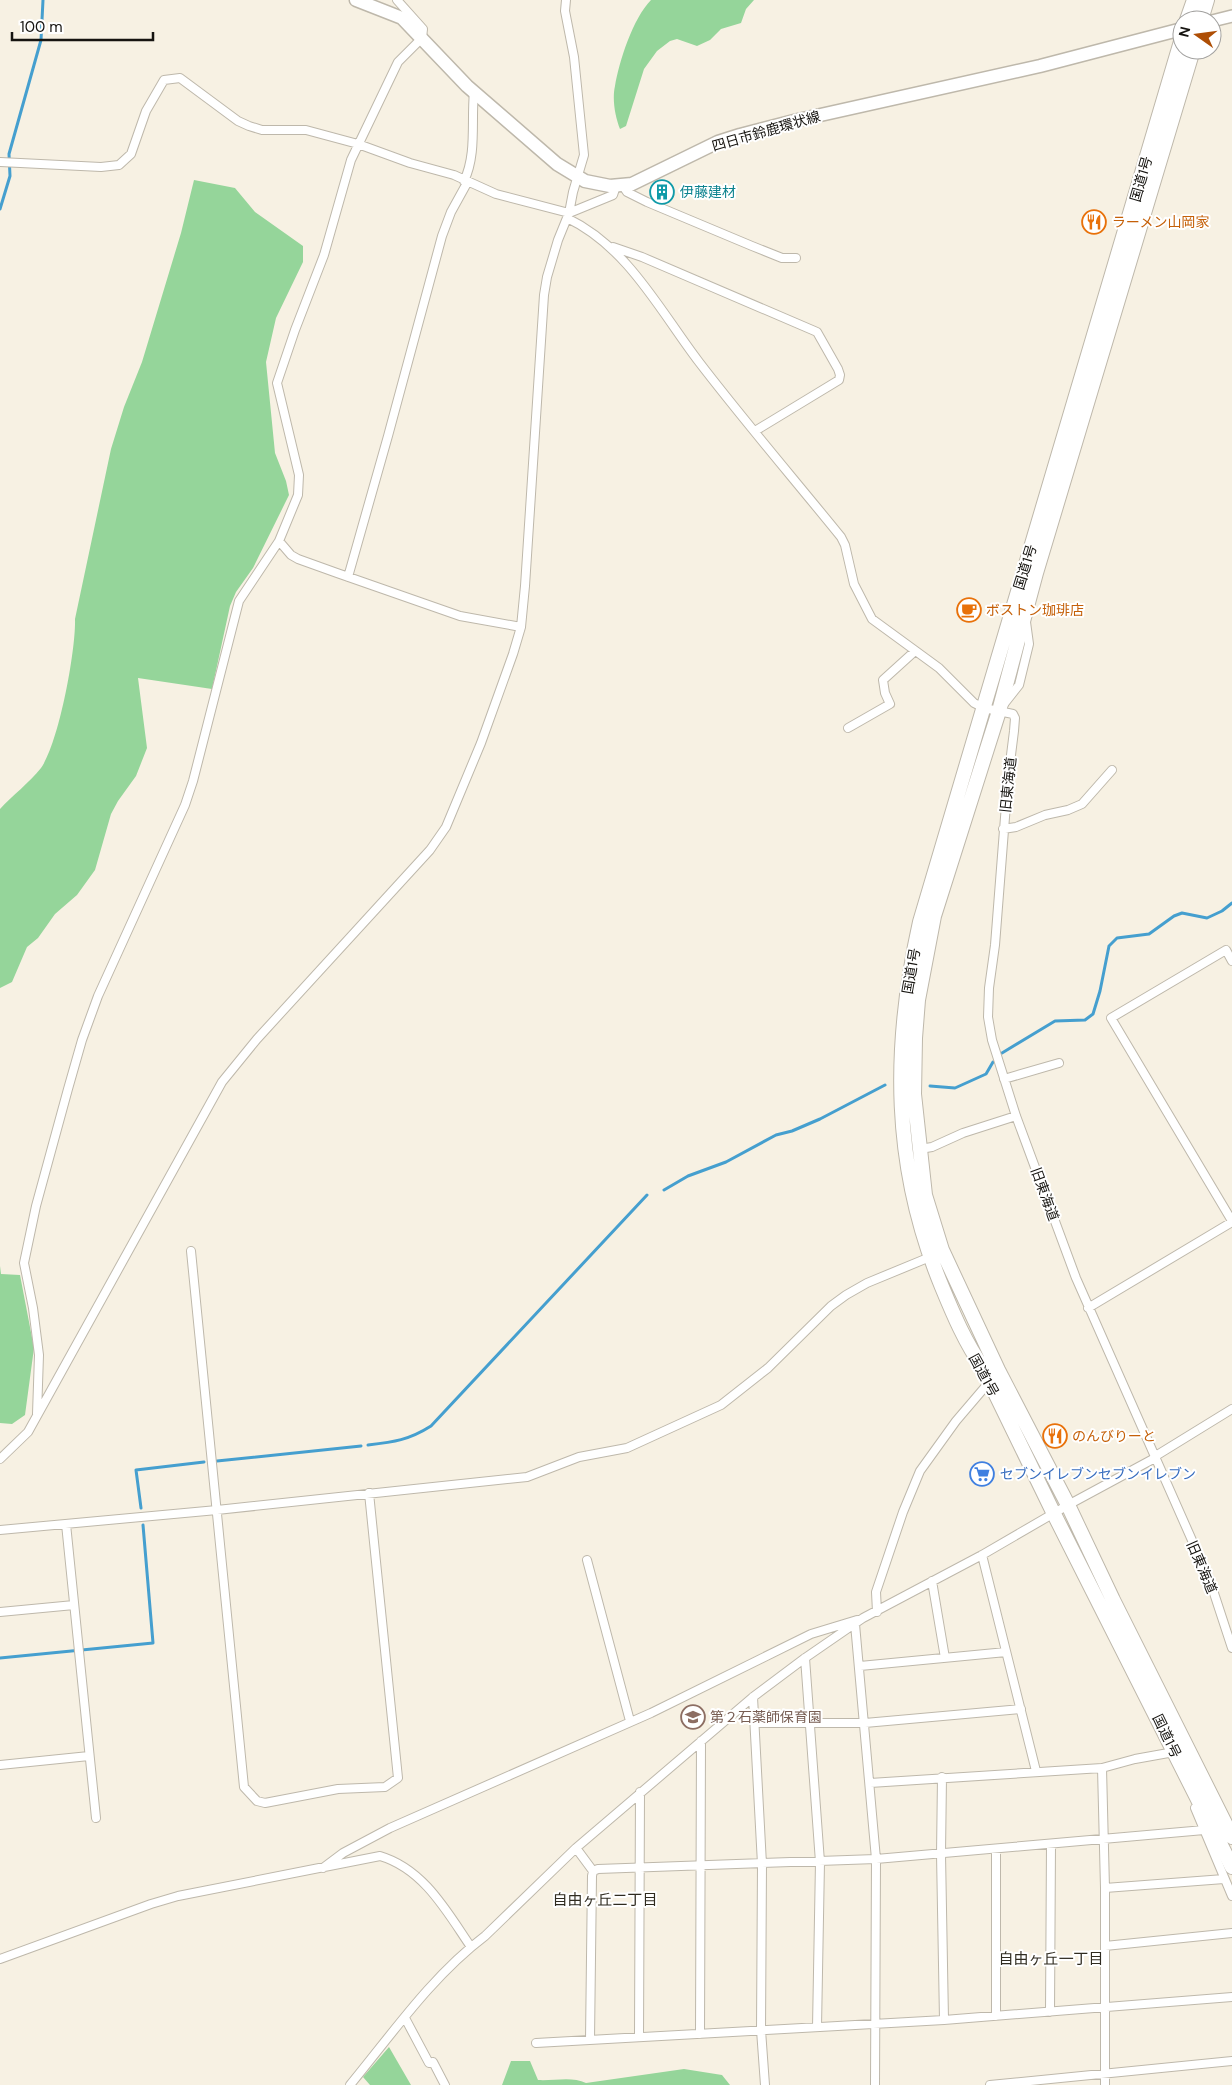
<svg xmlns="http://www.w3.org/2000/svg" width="1232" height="2085" font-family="'DM Sans','Noto Sans JP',sans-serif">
<rect width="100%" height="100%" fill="#f7f1e3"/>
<path fill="#95d59a" d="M651,0H754L746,9L741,23L721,29L710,40L697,46L677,39L670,41L657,51L644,69L626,126L620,129C615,116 612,99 615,86C619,62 633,18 651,0Z
M194,180L235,188L255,212L303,246V262L276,318L266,362L275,453L286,481L289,495L253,568L236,592L230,606L212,689L138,678L147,748L136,776L118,801L111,814L95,870L77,895L55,914L38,938L27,947L12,982L0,988V809C13,795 29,783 41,768C59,743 76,650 75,619L111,449L124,407L142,362L181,233Z
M0,1266L1,1274L20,1275L34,1348L25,1415L12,1424L0,1423Z
M389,2047L411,2085H370L363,2077Z
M511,2061H530L538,2080C554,2081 572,2076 586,2083L684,2069L722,2075L730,2085H502Z"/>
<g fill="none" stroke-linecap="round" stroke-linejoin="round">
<path stroke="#459fcf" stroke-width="3" d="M0,209L10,176L9,154L41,40L43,0
M1002,1053L1055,1021L1085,1020L1093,1014L1100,991L1109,946L1117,938L1149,934L1174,916L1182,913L1207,918L1222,911L1232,903
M930,1086L955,1088L986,1074L993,1062
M664,1190L688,1176L726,1162L776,1135L792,1131L820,1119L885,1085
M368,1445C394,1442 409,1440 431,1426L647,1195
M217,1461L361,1446
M141,1508L136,1470L204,1462
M0,1658L153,1643L143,1525"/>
<g stroke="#beb8ab" stroke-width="10">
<path id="street" d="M0,162L101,167L119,165L131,154L146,111L164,80L180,78L238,121L249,126L262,130H306L358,144L410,163L454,175L496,194L569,213L613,195L616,186
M464,181C477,154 471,121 474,92
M623,186L627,192L647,202L752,246L782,258H796
M567,218C628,247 660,311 699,362C745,422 794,479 841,537L845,545L854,584L872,619L939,668L974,703L984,708L1013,714L1015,718L1014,731L1008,779L995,945L989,988L988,1017L992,1040L1016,1116L1076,1278L1210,1581L1232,1648
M613,247L642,257L817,332L838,369L840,375L839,380L755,431
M279,541L291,555L298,559L337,573L460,616L521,627
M348,577L388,436L442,236L451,212L467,183
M1004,704L1019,685L1029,644L1026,622
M848,728L890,704L885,693L883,680L915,651
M1003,829L1016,827L1045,815L1068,810L1082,804L1112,770
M1232,961L1226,950L1111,1018L1232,1221
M1004,1079L1059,1063
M920,1149L932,1147L963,1133L1016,1116
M191,1251L244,1787L257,1801L265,1803L338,1789L385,1787L398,1778L369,1493
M1088,1308L1232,1222
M37,1414L39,1355L33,1308L24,1263L36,1206L68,1089L82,1040L98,996L185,805L193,781L239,601L279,541L298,495L299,475L277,383L295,330L324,255L351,160L398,62L422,38L423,29L397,0
M1154,1457L1232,1409
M0,1459L28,1432L222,1082L257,1039L430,850L446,827L481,743L513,654L521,627L525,586L544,295L547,277L558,240L569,213L573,192L584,155L574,57L565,11L566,0
M66,1524L96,1818
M0,1530L217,1510L527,1477L579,1457L627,1448L721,1405L768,1368L831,1306L846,1295L867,1283L930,1257
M982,1555L1036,1771
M587,1560L630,1721
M932,1581L945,1658
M0,1612L74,1605
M877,1612L876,1592L903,1512L920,1471L956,1421L991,1380
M855,1624L876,1859L875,2085
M805,1658L820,1862L817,2027
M860,1666L1006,1652
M753,1697L762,1864L761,2030L765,2085
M755,1723H865L1021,1709
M0,1765L89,1756
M1102,1768L1105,1888V2085
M942,1777L941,1854L944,2020
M870,1783L1102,1768L1135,1759L1174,1752
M1195,1808L1232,1896
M576,1848L593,1871
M323,1868L343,1853L390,1828L651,1713L811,1634L857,1620
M1105,1888L1224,1879
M1105,1946L1232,1933
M0,1959L151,1904L178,1896L380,1856C424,1869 447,1912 471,1947
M1050,2012L1051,1844
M996,2016V1849
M405,2018L429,2063L433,2062L445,2085
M700,2034L701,1741
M639,2037L640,1792
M590,2040L592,1876L593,1871L598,1869L876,1859L1204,1830
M536,2043L944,2020L1232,1997
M350,2085C392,2034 432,1976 485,1936L576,1848L753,1697L805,1658L863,1618L982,1555L1068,1505L1155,1458
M990,2085L1232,2061"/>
</g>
<g stroke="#beb8ab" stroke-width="14">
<path id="secondary" d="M1212,21L1232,16"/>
</g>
<g stroke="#beb8ab" stroke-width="15">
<path id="primary" d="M356,0L402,18L467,86L557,164L585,181L610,186L632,184L718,142L740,135L798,120L1040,66L1182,29"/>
</g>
<g stroke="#beb8ab" stroke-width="16">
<path id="highway" d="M1187,20L1194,0
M1201,20L1207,0
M1182,38L920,922C892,1048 892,1166 942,1287C954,1316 965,1342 983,1368L1054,1514L1232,1867
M1193,50L1036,573L999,711L934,916L918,1000L915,1038L914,1094L925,1195L942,1250L998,1370L1068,1505L1113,1600L1232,1837"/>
</g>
<use href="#street" stroke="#fff" stroke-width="8"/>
<use href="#secondary" stroke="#fff" stroke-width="11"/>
<use href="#primary" stroke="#fff" stroke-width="12"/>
<use href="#highway" stroke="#fff" stroke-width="14"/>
</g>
<defs>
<g id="building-ring" transform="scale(1.25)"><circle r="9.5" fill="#fff" stroke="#0f9aa8" stroke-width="1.5"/><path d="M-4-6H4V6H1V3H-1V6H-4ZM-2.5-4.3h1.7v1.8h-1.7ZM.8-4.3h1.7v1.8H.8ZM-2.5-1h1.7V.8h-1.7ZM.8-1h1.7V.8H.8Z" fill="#0f9aa8"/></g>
<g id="restaurant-ring" transform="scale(1.25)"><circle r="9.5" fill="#fff" stroke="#e8710a" stroke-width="1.5"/><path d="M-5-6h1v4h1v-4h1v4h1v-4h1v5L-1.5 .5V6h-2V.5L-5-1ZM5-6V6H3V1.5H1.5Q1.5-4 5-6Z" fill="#e8710a"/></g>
<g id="cafe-ring" transform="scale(1.25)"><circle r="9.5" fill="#fff" stroke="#e8710a" stroke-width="1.5"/><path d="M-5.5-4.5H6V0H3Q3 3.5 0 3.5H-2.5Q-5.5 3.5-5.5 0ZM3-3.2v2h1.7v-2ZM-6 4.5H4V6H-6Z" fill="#e8710a"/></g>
<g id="supermarket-ring" transform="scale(1.25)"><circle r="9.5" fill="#fff" stroke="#3f7fe0" stroke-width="1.5"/><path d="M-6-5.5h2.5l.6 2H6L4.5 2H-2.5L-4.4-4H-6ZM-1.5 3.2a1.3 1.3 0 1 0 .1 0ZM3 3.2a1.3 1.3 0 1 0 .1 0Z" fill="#3f7fe0"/></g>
<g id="school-ring" transform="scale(1.25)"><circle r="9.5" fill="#fff" stroke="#8d6e63" stroke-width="1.5"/><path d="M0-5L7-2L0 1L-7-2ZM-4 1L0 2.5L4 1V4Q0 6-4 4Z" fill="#8d6e63"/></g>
</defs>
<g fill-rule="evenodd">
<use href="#building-ring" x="662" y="192"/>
<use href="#restaurant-ring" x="1094" y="222"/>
<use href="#cafe-ring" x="969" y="610"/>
<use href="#restaurant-ring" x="1055" y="1436"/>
<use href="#supermarket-ring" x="982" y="1474"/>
<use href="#school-ring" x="693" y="1717"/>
</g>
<g text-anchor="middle" stroke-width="4" stroke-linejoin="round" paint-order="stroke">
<g font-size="14" fill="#161410" stroke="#fff">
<text transform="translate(766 131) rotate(-16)" y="5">四日市鈴鹿環状線</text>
<text transform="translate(1141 179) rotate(-74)" y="5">国道1号</text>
<text transform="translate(1025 567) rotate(-73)" y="5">国道1号</text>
<text transform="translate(1008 785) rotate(-84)" y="5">旧東海道</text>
<text transform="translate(911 971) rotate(-80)" y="5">国道1号</text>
<text transform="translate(1045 1194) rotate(70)" y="5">旧東海道</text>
<text transform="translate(984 1375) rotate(61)" y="5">国道1号</text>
<text transform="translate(1202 1567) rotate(67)" y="5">旧東海道</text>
<text transform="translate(1167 1736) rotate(64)" y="5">国道1号</text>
</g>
<g font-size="14" fill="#0d838f" stroke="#fff" text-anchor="start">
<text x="680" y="197">伊藤建材</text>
</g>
<g font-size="14" fill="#c56008" stroke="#fff" text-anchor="start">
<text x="1112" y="227">ラーメン山岡家</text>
<text x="986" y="615">ボストン珈琲店</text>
<text x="1072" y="1441">のんびりーと</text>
</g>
<g font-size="14" fill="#366cbe" stroke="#fff" text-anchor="start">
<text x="1000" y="1479">セブンイレブンセブンイレブン</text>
</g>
<g font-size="14" fill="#785e54" stroke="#fff" text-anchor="start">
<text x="710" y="1722">第２石薬師保育園</text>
</g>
<g font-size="15" fill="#2f2b20" stroke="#fff">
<text x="605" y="1905">自由ヶ丘二丁目</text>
<text x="1051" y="1964">自由ヶ丘一丁目</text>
</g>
</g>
<g transform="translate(1197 35) rotate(284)"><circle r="24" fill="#ffffff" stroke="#a2a19f"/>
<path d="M0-4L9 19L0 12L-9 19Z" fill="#ae4e05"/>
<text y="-8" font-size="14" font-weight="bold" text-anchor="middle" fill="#161410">N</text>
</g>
<path d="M12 32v8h141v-8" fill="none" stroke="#161410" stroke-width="2.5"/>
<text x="20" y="32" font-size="15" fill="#161410" stroke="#ffffff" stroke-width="4" paint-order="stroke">100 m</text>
</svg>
